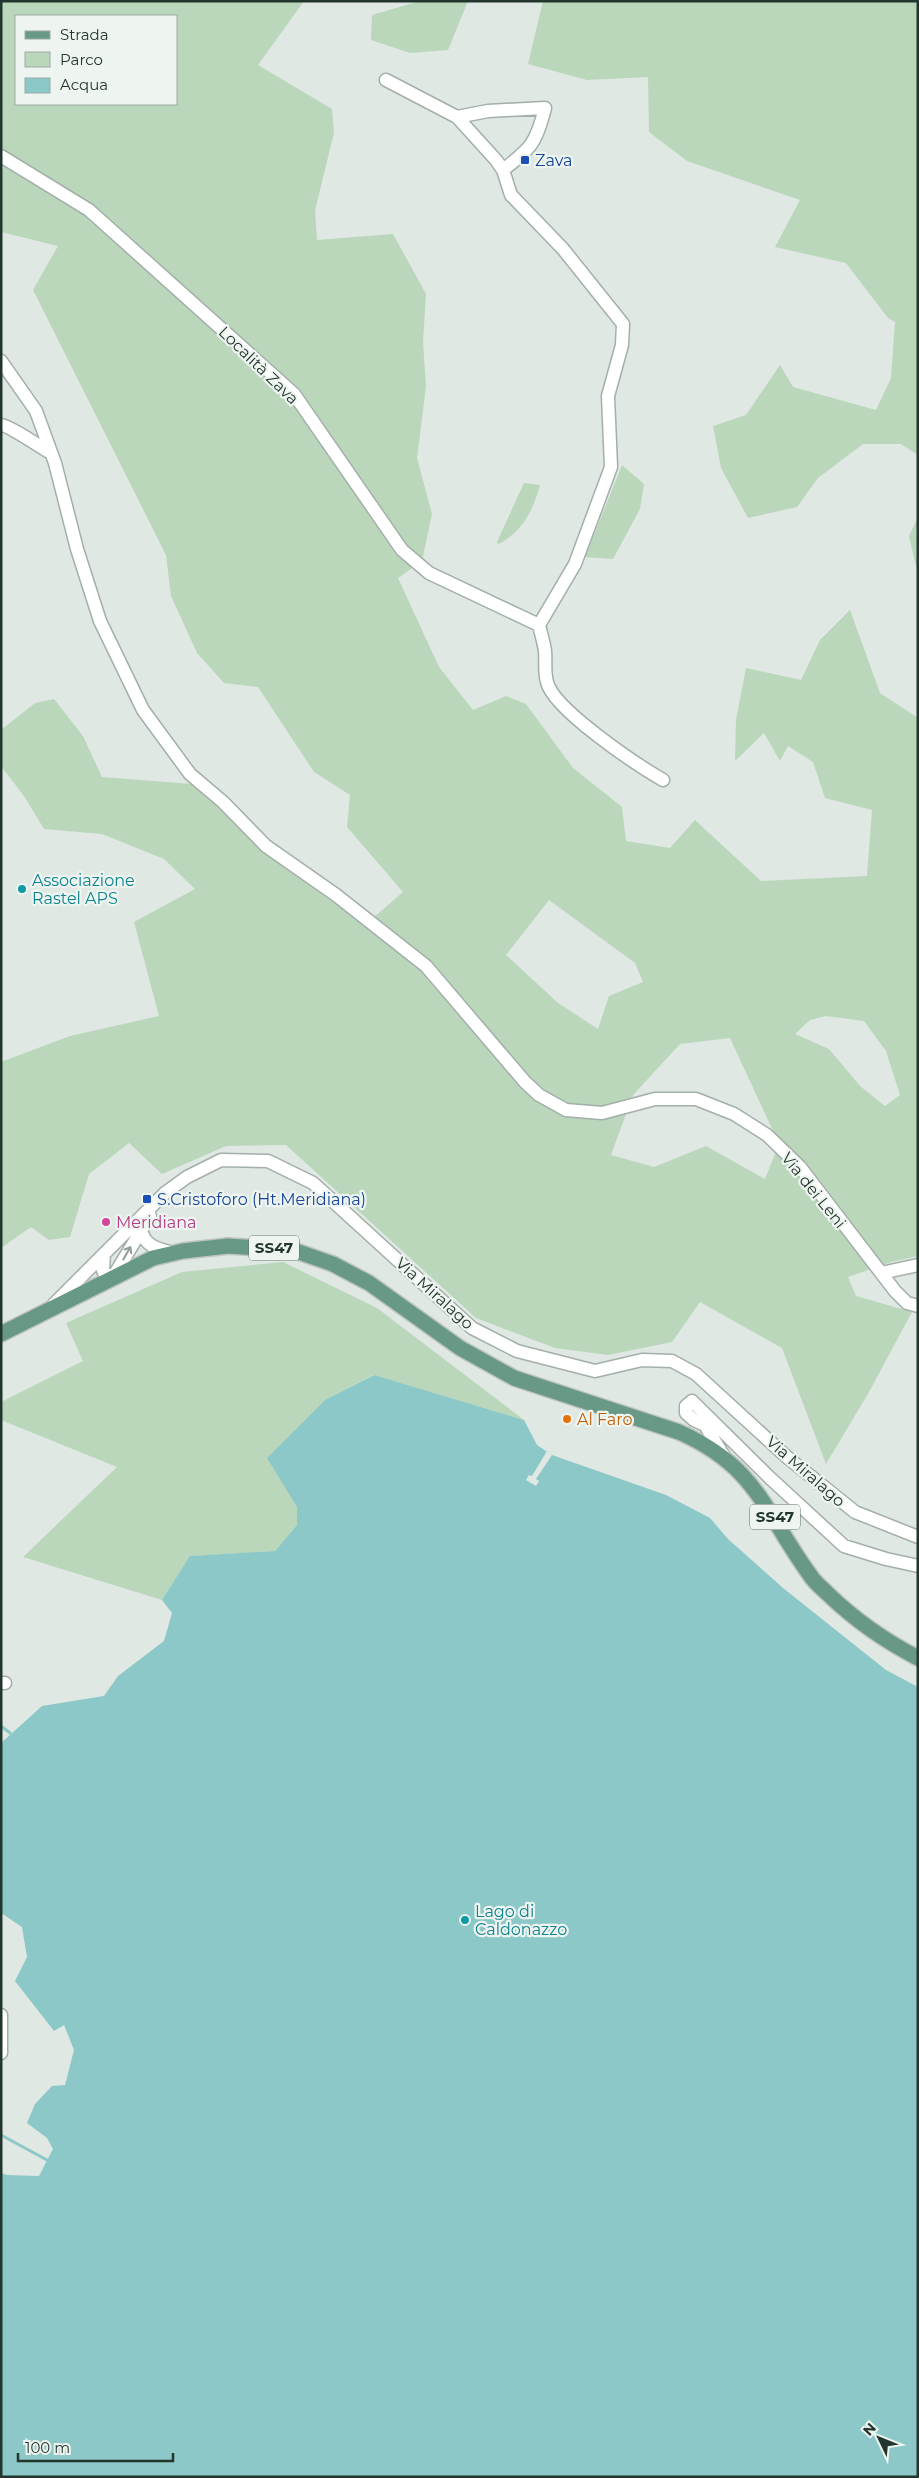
<svg xmlns="http://www.w3.org/2000/svg" width="919" height="2478" font-family="Montserrat,sans-serif">
<rect width="100%" height="100%" fill="#dfe8e2"/>
<path fill="#bad7bc" fill-rule="evenodd" d="M1,1H304L258,65L332,109L334,133L315,210L317,240L393,234L426,294L423,342L426,387L417,458L432,514L422,561L398,578L439,667L473,710L506,696L526,704L573,768L622,807L626,841L670,848L695,820L761,881L867,876L872,810L825,798L813,762L788,746L780,761L764,733L735,761L736,720L746,668L801,680L820,640L850,610L880,693L918,718V1256L891,1262L848,1277L856,1296L912,1312L869,1392L826,1464L782,1348L700,1302L672,1342L608,1355L555,1348L476,1318L286,1145L226,1146L162,1174L129,1143L89,1174L70,1237L49,1240L31,1227L1,1248V1062L70,1036L159,1016L134,922L195,889L164,859L102,834L44,829L24,796L1,766V730L35,703L54,699L83,736L102,777L192,784L231,817L268,856L365,925L403,892L347,827L350,795L314,772L258,687L224,683L197,653L171,596L166,555L33,290L58,246L1,232ZM16,16H176V104H16ZM549,900L635,963L643,982L609,996L598,1029L558,1003L506,955ZM826,1016L864,1021L886,1051L900,1095L885,1106L860,1086L829,1049L795,1034L810,1020ZM730,1038L779,1144L765,1179L706,1146L654,1167L611,1155L633,1095L680,1044Z
M420,1H468L448,50L410,53L371,40L372,15Z
M543,1H918V455L901,444H863L818,478L797,507L748,518L721,468L713,426L746,415L780,365L793,387L876,410L891,378L895,322L888,318L846,263L775,247L800,200L687,161L649,132L648,77L587,80L528,64Z
M622,465L644,484L640,509L613,559L585,557Z
M524,483L540,485C533,510 523,532 498,544L497,542Z
M918,517V575L909,536Z
M283,1262L377,1308L524,1420L373,1375L325,1400L268,1458L297,1507V1525L275,1551L191,1556L162,1600L23,1557L117,1467L1,1420V1402L83,1361L66,1323L182,1272Z"/>
<path fill="#8cc8c7" d="M374,1375L524,1420L537,1445L552,1455L666,1495L710,1518L728,1539L783,1588L886,1670L918,1687V2477H1V2173L7,2175L39,2176L53,2149L47,2138L27,2123L35,2104L52,2086L65,2085L74,2050L64,2025L54,2031L15,1981L27,1957L22,1927L1,1913V1743L42,1706L104,1696L118,1676L164,1641L172,1613L162,1600L190,1556L275,1551L297,1525V1507L267,1458L325,1400Z"/>
<path fill="#dfe8e2" d="M547,1451L552,1455L536,1479L539,1481L536,1486L526,1480L529,1475L532,1476Z"/>
<g fill="none" stroke-linecap="round" stroke-linejoin="round">
<path stroke="#8cc8c7" stroke-width="3" d="M1,1726L10,1733
M1,2135L47,2160"/>
<g stroke="#a3afa8" stroke-width="15">
<path id="minor" d="M386,80L457,117L488,111L545,108C536,144 531,148 503,170
M1,156L89,210L294,394L402,550L429,573L539,625L575,564L611,467L608,396L622,345L623,324L563,249L511,195L503,170L496,160L457,117
M1,361L36,411L55,463L77,549L100,621L143,710L190,774L223,802L266,846L336,895L426,966L525,1082L539,1095L566,1110L602,1113L655,1099H696L734,1114L767,1135L800,1167L895,1291L907,1303L918,1306
M1,425C8,425 42,448 51,453
M539,625C541,634 544,643 545,651C546,661 544,672 547,682C553,709 637,765 663,780
M141,1229C144,1246 157,1249 173,1253
M104,1254L103,1271L111,1278
M881,1273L918,1265
M113,1277L150,1216
M54,1304L165,1193L187,1177L221,1160L268,1161L313,1183L472,1328L517,1351L595,1371L642,1360L672,1361L696,1374L788,1458L855,1512L918,1537
M725,1458L705,1425L694,1420L686,1413V1406L692,1401L770,1478L844,1546L886,1559L918,1566
M1,1683H5
M1,2015V2053"/>
</g>
<g stroke="#bdc3c0" stroke-width="18">
<path id="major" d="M1,1334L153,1258L183,1251L228,1246L293,1250L333,1264L369,1283L460,1348L514,1378L679,1432C758,1467 764,1512 810,1575C814,1582 822,1588 828,1594C856,1621 883,1640 918,1658"/>
</g>
<use href="#minor" stroke="#fff" stroke-width="12"/>
<use href="#major" stroke="#689984" stroke-width="15"/>
</g>
<defs><path id="oneway-shaft" d="M-6 0H5M1.5-3L5.5 0L1.5 3" fill="none" stroke-width="1.6" stroke-linecap="round" stroke-linejoin="round" transform="scale(1.25)"/></defs>
<use stroke="#909a96" href="#oneway-shaft" transform="translate(127 1253) rotate(-60)"/>
<g fill="#1a4fb4" stroke="#eef5f1" stroke-width="2">
<rect x="520" y="155" width="10" height="10" rx="2.5"/>
<rect x="142" y="1194" width="10" height="10" rx="2.5"/>
</g>
<g fill="#0f9aa8" stroke="#eef5f1" stroke-width="2">
<circle cx="22" cy="889" r="5"/>
<circle cx="465" cy="1920" r="5"/>
</g>
<circle fill="#d1479c" stroke="#eef5f1" stroke-width="2" cx="106" cy="1222" r="5"/>
<circle fill="#e8710a" stroke="#eef5f1" stroke-width="2" cx="567" cy="1419" r="5"/>
<g text-anchor="middle" stroke-width="4.5" stroke-linejoin="round" paint-order="stroke">
<g fill="#eef5f1" stroke="#5f6f68" stroke-width="1">
<rect x="249" y="1235.5" width="50" height="25" rx="4"/>
<rect x="750" y="1504.5" width="50" height="25" rx="4"/>
</g>
<g font-size="15" font-weight="bold" fill="#22362d">
<text x="274" y="1253">SS47</text>
<text x="775" y="1522">SS47</text>
</g>
<g font-size="16" fill="#164399" stroke="#eef5f1" text-anchor="start">
<text x="535" y="166">Zava</text>
<text x="157" y="1205">S.Cristoforo (Ht.Meridiana)</text>
</g>
<g font-size="16" fill="#22362d" stroke="#eef5f1">
<text transform="translate(259 365) rotate(44)" y="6">Località Zava</text>
<text transform="translate(814 1190) rotate(51)" y="6">Via dei Leni</text>
<text transform="translate(435 1293) rotate(42)" y="6">Via Miralago</text>
<text transform="translate(806 1471) rotate(41)" y="6">Via Miralago</text>
</g>
<g font-size="16" fill="#0d838f" stroke="#eef5f1" text-anchor="start">
<text x="32" y="886">Associazione<tspan x="32" dy="18">Rastel APS</tspan></text>
<text x="475" y="1917">Lago di<tspan x="475" dy="18">Caldonazzo</tspan></text>
</g>
<g font-size="16" fill="#b23c85" stroke="#eef5f1" text-anchor="start">
<text x="116" y="1228">Meridiana</text>
</g>
<g font-size="16" fill="#c56008" stroke="#eef5f1" text-anchor="start">
<text x="577" y="1425">Al Faro</text>
</g>
</g>
<rect width="919" height="2478" fill="none" stroke="#22362d" stroke-width="5"/>
<rect x="15" y="15" width="162" height="90" fill="#eef5f1" stroke="#9ca9a3"/>
<rect x="25" y="31" width="25" height="8" fill="#689984" stroke="#9ca9a3"/>
<text x="60" y="40" font-size="15" fill="#22362d">Strada</text>
<rect x="25" y="52" width="25" height="15" fill="#bad7bc" stroke="#9ca9a3"/>
<text x="60" y="65" font-size="15" fill="#22362d">Parco</text>
<rect x="25" y="78" width="25" height="15" fill="#8cc8c7" stroke="#9ca9a3"/>
<text x="60" y="90" font-size="15" fill="#22362d">Acqua</text>
<g transform="translate(879 2438) rotate(313)" stroke="#eef5f1" stroke-width="4" paint-order="stroke">
<path d="M0-4L9 19L0 12L-9 19Z" fill="#22362d"/>
<text y="-8" font-size="14" font-weight="bold" text-anchor="middle" fill="#22362d">N</text>
</g>
<path d="M18 2453v8h155v-8" fill="none" stroke="#22362d" stroke-width="2.5"/>
<text x="25" y="2453" font-size="15" fill="#22362d" stroke="#eef5f1" stroke-width="4" paint-order="stroke">100 m</text>
</svg>
